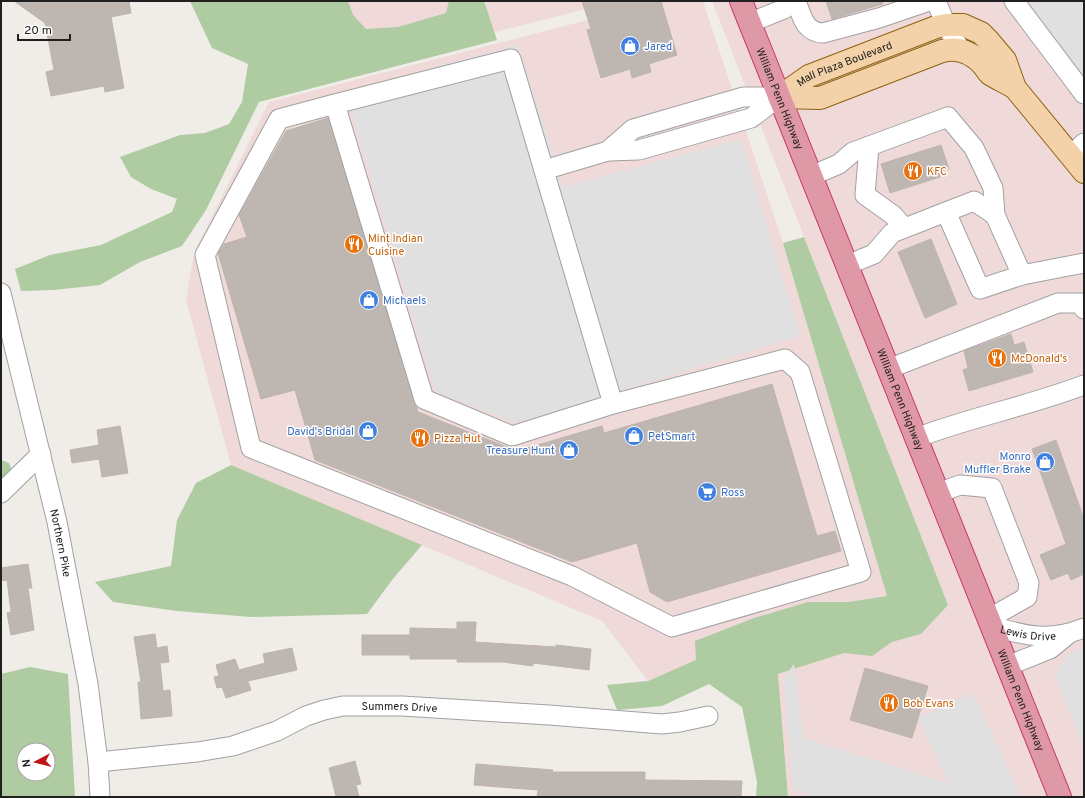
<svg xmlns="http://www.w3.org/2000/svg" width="1085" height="798" font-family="Overpass,sans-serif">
<rect width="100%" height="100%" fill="#f0ede8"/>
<path fill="#efdad9" d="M262,1H617L269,90Z
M662,1H703L783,243L887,596L848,602L697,660L648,681L602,621L231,465L186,300L194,253L269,102Z
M712,1H1084V797H788L778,674L844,653L872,655L892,642L921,634L948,605Z"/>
<path fill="#aecba1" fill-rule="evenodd" d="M190,1H348L353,15L366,29L398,27L446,13L449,1H484L497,40L259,102L206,210L182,246L140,262L100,285L54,290L21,291L15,269L50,255L101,245L172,212L177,199L151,189L131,177L120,157L180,135L205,133L229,124L242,102L248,64L212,48Z
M804,237L948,605L921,634L892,642L872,656L844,653L778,674L788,797H756L757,782L742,707L709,684L662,706L617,710L607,685L648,681L696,660L695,641L754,618L808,602H848L887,596L783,243Z
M1,460L9,463L13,473L1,482Z
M231,465L422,545L392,580L367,614L251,617L177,611L113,602L95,582L171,566L177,520L196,483Z
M30,667L68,674L75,797H1V674ZM24,750H48V774H24Z"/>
<path fill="#e0e0e0" d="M1033,1H1084V110L1027,35Z
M518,45L563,187L741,139L800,336L515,423L435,391L346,91Z
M1084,648V746L1055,676L1067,655Z
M794,664L804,738L948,783L919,718L973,693L1021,797H813L793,789L783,679Z"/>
<path fill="#bdb6b1" stroke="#c0b4ac" d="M14,1H129L131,13L111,17L124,88L105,92L104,86L51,96L46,72L54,70L45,23Z
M582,1H661L677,55L649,64L651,72L632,78L630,69L601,78L587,30L591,29Z
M826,1H882L883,4L832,19Z
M328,118L418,412L517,451L602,426L604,433L772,384L817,536L835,531L841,551L667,602L650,592L637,543L572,562L315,460L295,390L261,399L218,253L224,244L247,237L239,215L286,131Z
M941,145L949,169L939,172L940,177L890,193L881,164Z
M931,239L957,304L925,318L898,252Z
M1011,334L1014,345L1024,342L1033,372L969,391L963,370L968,368L964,351Z
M120,426L128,473L102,477L99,459L72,463L70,450L99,445L97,430Z
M1056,440L1084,519V574L1071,580L1068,573L1051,580L1040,555L1066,544L1032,449Z
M28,564L32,588H28L34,630L11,635L7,613L11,612L7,580L1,581V568Z
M457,622H476L475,642L556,647V645L591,649L589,670L533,663V666L503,662H457V659H410V655H362V635H410V628L457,629Z
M155,634L157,648L167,646L169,662L160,663L163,691L170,690L172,716L141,719L138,682H141L134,637Z
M292,648L297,670L248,681L251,690L226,698L222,687L217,688L214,677L219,676L216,665L235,659L239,670L265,663L263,654Z
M865,668L928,686L912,738L850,720Z
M355,761L361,784L356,785L359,797H336L329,768Z
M476,764L553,770L552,772H645V780L742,781L741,797H537L538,790L474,785Z"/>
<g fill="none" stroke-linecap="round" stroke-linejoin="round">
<g stroke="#a1a1a1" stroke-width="21">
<g id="minor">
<path d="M796,1C802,16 804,32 823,33L879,18L929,1"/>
<path d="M936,1L946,25L960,49"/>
<path d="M1014,1L1084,94"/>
<path d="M749,23L784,9L792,1"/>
<path d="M335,104L279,119L205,255L251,448L572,576L672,627L861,572L800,372L785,359L613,404L512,436L424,399L335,104L511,59L613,404"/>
<path d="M869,146L865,195L893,215L904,228"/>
<path d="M608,151L633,129L743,97H779"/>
<path d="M1071,155L1084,143"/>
<path d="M544,170L608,151L639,150L751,118L779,97"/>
<path d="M811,176L839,164L853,152L948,117L974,148L993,188L995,215L1022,275"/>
<path d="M946,212L980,289L1022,275L1084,263"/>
<path d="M847,265L874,254L892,233L974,201L995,215"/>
<path id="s1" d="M1,293L57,522L88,684L98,762L100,797"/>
<path d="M888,369L1058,303H1080L1084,309"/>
<path d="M916,438C971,417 1029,406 1084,385"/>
<path d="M1,493L41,454"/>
<path d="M938,493L960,485L992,488L1029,583L1027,597L988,619"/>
<path id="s2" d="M991,626C1027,636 1049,642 1084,628"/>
<path d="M1007,666L1050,649L1066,636"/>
<path id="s3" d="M98,762L197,752L233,746L277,731L306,716L324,710L343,706H402L549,715L662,724L680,722L708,716"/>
</g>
</g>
<g stroke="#8d620f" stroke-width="24">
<g id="major">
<path id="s4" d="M779,97L809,76L936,27L946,25H963L981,33L988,40L1005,60L1015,88L1084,172"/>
<path d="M779,97L820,98L942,51C958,47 971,52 982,64C985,67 987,71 990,74C998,79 1007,83 1015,88"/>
</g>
</g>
<g stroke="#ca396d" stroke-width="24">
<g id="highway">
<path id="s5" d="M741,1L1060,797"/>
</g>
</g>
<use href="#minor" stroke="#fff" stroke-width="19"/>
<use href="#major" stroke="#f3d2aa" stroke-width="22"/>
<use href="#highway" stroke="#df98a6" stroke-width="22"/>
</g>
<defs>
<g id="shop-disc" transform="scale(1)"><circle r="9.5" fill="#3f7fe0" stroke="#fff"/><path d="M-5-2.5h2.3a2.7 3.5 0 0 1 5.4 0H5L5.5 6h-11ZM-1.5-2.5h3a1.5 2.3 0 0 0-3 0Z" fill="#fff"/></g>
<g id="restaurant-disc" transform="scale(1)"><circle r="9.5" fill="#e8710a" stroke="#fff"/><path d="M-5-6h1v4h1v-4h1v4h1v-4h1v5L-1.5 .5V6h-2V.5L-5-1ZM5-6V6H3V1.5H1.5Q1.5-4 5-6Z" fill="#fff"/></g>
<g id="supermarket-disc" transform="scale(1)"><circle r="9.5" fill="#3f7fe0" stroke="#fff"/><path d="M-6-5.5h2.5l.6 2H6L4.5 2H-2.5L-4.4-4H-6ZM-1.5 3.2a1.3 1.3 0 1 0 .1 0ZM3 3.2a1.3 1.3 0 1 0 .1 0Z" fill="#fff"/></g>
</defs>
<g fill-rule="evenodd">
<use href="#shop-disc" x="630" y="46"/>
<use href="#restaurant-disc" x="913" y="171"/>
<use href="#restaurant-disc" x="354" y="244"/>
<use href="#shop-disc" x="369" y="300"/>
<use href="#restaurant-disc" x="997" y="358"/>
<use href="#shop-disc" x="368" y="431"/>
<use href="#shop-disc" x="634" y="436"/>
<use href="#restaurant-disc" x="420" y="438"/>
<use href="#shop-disc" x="569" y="450"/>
<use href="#shop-disc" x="1045" y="462"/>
<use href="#supermarket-disc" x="707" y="492"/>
<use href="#restaurant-disc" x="889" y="703"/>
</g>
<g text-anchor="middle" stroke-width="3" stroke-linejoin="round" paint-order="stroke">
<g font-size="11" fill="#366cbe" stroke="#fff" text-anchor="start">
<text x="644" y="50">Jared</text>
<text x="383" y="304">Michaels</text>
<text x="354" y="435" text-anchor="end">David's Bridal</text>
<text x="648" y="440">PetSmart</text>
<text x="555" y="454" text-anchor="end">Treasure Hunt</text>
<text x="1031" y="460" text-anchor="end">Monro<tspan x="1031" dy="13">Muffler Brake</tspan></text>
<text x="721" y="496">Ross</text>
</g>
<g font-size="11" fill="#202020" stroke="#fff">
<text dy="4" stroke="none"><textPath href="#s4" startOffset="74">Mall Plaza Boulevard</textPath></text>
<text dy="4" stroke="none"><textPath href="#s5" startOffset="105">William Penn Highway</textPath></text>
<text dy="4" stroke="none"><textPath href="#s5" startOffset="429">William Penn Highway</textPath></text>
<text dy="4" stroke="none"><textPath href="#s1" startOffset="257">Northern Pike</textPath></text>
<text dy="4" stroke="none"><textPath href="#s2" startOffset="38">Lewis Drive</textPath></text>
<text dy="4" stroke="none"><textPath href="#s5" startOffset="753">William Penn Highway</textPath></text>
<text dy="4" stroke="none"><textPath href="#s3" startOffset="310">Summers Drive</textPath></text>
</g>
<g font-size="11" fill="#c56008" stroke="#fff" text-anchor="start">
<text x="927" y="175">KFC</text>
<text x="368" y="242">Mint Indian<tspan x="368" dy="13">Cuisine</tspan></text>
<text x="1011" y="362">McDonald's</text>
<text x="434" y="442">Pizza Hut</text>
<text x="903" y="707">Bob Evans</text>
</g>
</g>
<rect width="1085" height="798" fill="none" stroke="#202020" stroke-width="4"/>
<g transform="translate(36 762) rotate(263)"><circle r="19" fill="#ffffff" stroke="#a6a6a6"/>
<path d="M0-3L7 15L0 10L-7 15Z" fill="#bc1417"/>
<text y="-6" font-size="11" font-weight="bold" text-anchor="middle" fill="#202020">N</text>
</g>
<path d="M18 34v6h52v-6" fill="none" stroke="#202020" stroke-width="2"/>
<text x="24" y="34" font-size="12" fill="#202020" stroke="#ffffff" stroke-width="3" paint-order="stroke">20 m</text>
</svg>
